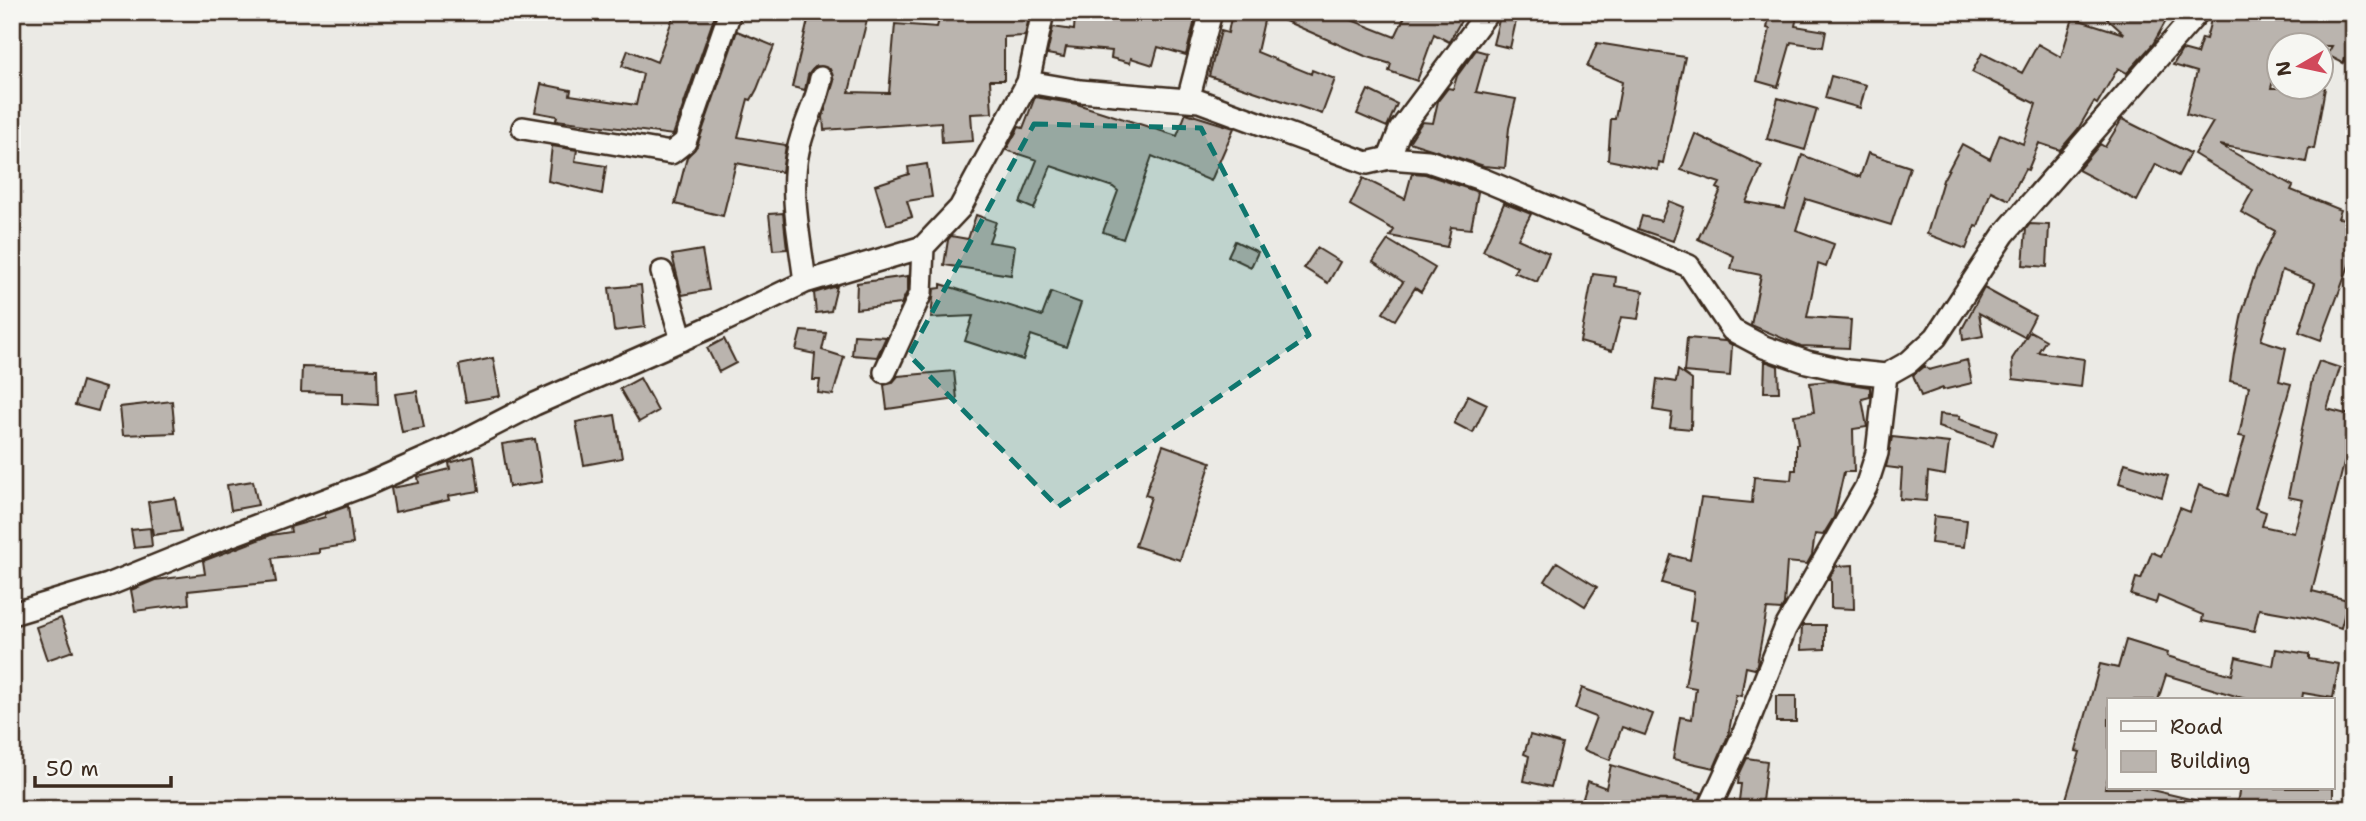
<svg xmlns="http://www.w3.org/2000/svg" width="2366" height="821" font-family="'Shantell Sans',sans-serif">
<rect width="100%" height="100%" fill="#ebeae5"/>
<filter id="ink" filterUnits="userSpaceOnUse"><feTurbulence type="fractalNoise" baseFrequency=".0143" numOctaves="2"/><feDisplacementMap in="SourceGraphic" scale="14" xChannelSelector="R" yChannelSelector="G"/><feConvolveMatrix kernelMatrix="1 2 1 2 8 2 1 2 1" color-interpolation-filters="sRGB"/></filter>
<g filter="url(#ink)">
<path fill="#bab4ae" stroke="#3b2a1e" stroke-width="2" d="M675,12H716L673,135L556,120L557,116L535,112L541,84L571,90L570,95L636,105L643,74L622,66L628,50L657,62Z
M810,12H869L849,92L889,93L895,24L937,27L941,12H1030L1025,36L1004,37V80H990L992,113L971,114L973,141L942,143L941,122L824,130L823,117L834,81L830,69L816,66L808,75L805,90L792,87Z
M1123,12H1197L1186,55L1158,47L1153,65L1131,58L1130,63L1111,58L1112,51L1066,47L1064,57L1047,54L1053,27L1074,30L1075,15L1121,19Z
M1232,12H1266L1257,52L1311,74L1312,70L1335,79L1322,114L1209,76L1221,31L1228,33Z
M1331,12L1395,37L1407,12H1466L1449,42L1434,34L1417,81L1389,71L1391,64L1365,56L1267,13Z
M1501,12H1518L1510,48L1493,44Z
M1770,12H1798L1795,26L1826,31L1823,47L1791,42L1778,87L1757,81L1770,29L1767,28Z
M2100,12H2171L2153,44L2127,73L2118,68L2097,104L2094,102L2078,129L2060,150L2039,143L2028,170L2025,169L2009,200L1991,191L1978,227L1975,226L1966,249L1927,234L1943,180L1962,144L1990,159L2000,134L2023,144L2036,104L1972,72L1982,53L2022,73L2038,44L2061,57L2073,18L2124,34Z
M2213,12H2327L2354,24V42L2343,63L2327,55L2332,46H2278V62L2271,88H2325L2314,149L2309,148L2306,162L2220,145L2293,186L2291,190L2341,210L2338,218L2354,220V252L2321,340L2299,332L2315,283L2282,270L2261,340L2286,348L2279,381L2291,384L2255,508L2266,512L2262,526L2294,533L2303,500L2288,497L2312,380L2319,361L2340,368L2327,409L2354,416V424L2312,591L2348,600L2341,628L2310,618L2259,609L2254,631L2202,621L2203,615L2158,596L2156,603L2131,595L2136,578L2141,579L2152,552L2161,556L2180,508L2190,512L2199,485L2228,496L2245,437L2239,436L2249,386L2230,381L2234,354L2242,313L2256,270L2275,231L2241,212L2253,190L2194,154L2213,122L2186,114L2197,72L2173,65L2182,50L2197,54L2202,38L2206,39Z
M737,31L774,46L757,89L751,100L748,99L738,137L786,145L782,172L736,163L723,216L675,204L687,157L697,146Z
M1597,43L1685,57L1663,163L1659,162L1658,170L1608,160L1611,119H1615L1622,82L1587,67Z
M1476,50L1487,53L1476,92L1516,99L1509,128L1505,168L1484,166L1409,142L1422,122L1433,123L1438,101L1448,88L1453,89L1457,76Z
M1831,76L1866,85L1860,108L1825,98Z
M1368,90L1397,104L1387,127L1357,114Z
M1035,97L1077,104L1177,136L1186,113L1234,128L1211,181L1152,156L1123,239L1103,232L1118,191L1113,187L1051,166L1034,209L1020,203L1037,160L1006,150L1019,127L1023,128Z
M1778,98L1817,109L1805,150L1767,139Z
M2122,119L2190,153L2178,176L2156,164L2137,201L2078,170L2100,144L2105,147Z
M1695,134L1762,166L1746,202L1785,209L1802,155L1860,177L1868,153L1910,167L1891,225L1806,199L1796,230L1834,244L1826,267L1818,264L1807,317L1851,320L1849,348L1801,346L1751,325L1761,275L1731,269L1734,256L1698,239L1721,190L1717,188L1720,183L1681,170Z
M552,146L577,150L575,161L606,166L602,194L548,181Z
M927,164L932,197L907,201L912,217L887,225L875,185L909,174L908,167Z
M1412,173L1425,174L1478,192L1471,229L1451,227L1447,247L1390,236L1394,230L1350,205L1363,178L1405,199Z
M1669,201L1684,207L1673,241L1638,229L1642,216L1661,221Z
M1504,203L1531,214L1518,239L1549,253L1537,282L1514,272L1517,267L1483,251Z
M783,213L787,249L773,250L769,214Z
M976,215L996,222L989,242L1015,246L1011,275L944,265L948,240L951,236L968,239Z
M2030,224L2049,225L2047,267L2023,265L2026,229Z
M1388,240L1435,268L1421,292L1415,288L1395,320L1383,313L1403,282L1373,262Z
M1235,241L1258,252L1251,267L1228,256Z
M1317,248L1340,262L1328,283L1304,268Z
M702,250L709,290L682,295L672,255Z
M1593,274L1616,277L1615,286L1643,291L1638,319L1621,317L1612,351L1580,342Z
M908,276V290L901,304L856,309L857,283Z
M941,284L1042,316L1051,292L1081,303L1066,347L1031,335L1023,360L965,341L973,316L931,318L934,289L941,288Z
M641,285L645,327L614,331L609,288Z
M837,286L831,311L816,313L814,293Z
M1984,288L2035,316L2024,337L1979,313L1983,336L1963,340L1962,329Z
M801,331L826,333L822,350L844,357L833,395L818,393L820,380H813L815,354L796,350Z
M2030,331L2046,340L2038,352L2084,359L2081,387L2013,379L2012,359Z
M854,335L886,337L877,357L852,355Z
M1687,338L1725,341L1732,345L1730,376L1684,372Z
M724,339L736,363L719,372L707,348Z
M493,358L500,396L466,402L459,365Z
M1967,360L1972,383L1943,390V388L1921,396L1913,375L1924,366L1929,370Z
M1765,361L1778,366L1779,392H1764Z
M302,367L377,369L378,405L342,403V393L301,392Z
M1678,370L1692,380L1691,429L1670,427L1672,413L1653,410L1657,379L1676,382Z
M954,371L957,399L887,409L884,385L892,383L898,376Z
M640,378L658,411L639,422L620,389Z
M82,381L105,388L98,411L75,405Z
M1830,381L1870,387V397L1862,399L1867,427L1853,429L1854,472H1844L1834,517L1823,535L1815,534L1812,555L1807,564L1787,562L1784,605L1781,610L1767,609L1757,664L1755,669L1746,667L1741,696L1736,695L1728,736L1714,768L1673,759L1680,717L1692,719L1696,688L1685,686L1696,622L1690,621L1694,592L1662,583L1671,555L1690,560L1701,498L1752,503L1754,477L1791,480L1792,470H1796V444H1798L1794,415L1814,412L1810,383Z
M417,391L424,428L402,432L395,394Z
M1468,395L1487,404L1473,433L1454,423Z
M172,401L175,433L123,435L120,407Z
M1939,414L1960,416L1959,419L1997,432L1993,446L1938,427Z
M615,415L622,458L584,465L576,422Z
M1892,437L1949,443L1945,475L1928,472L1926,501L1900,499L1902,469L1886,467Z
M535,439L542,482L509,487L502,444Z
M1163,445L1211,462L1180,560L1135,546L1151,497L1145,495Z
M474,456L479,491L448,496L449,500L395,512L391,488L419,483L418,477L450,469L449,463Z
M2125,463L2168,476L2162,497L2119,483Z
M253,481L258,505L231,510L227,485Z
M175,498L181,531L153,535L148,502Z
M348,506L353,544L319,549V553L272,558L276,582L188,591L189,604L135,611L131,590L155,580L205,574L203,561L271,535L291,532L290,527L325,517V514Z
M1934,516L1967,520L1964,547L1931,543Z
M150,528L152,546L134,548L131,530Z
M1557,562L1597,587L1585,606L1545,581Z
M1853,565L1854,609L1831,608V580H1828L1836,566Z
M61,618L73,651L47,660L36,627Z
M1802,625H1825V649L1801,650Z
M2126,640L2168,653L2167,656L2232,675L2236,657L2273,666L2276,649L2309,654V659L2339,664L2333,698L2303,693L2302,700H2249L2166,675L2158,700H2109V773L2105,788H2143L2207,803L2206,809H2063L2080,752L2076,751L2100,664L2118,668Z
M1582,688L1653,714L1645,735L1622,727L1610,760L1584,750L1596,717L1575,709Z
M1776,696H1796V722H1776Z
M1530,735L1562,744L1551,787L1524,781L1529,756L1524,754Z
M1747,758L1767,761L1761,809H1738L1741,784H1738L1739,775Z
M1611,765L1702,793L1696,809H1616L1583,798L1588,781L1606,788Z
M2240,788H2333V809H2244L2236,807Z"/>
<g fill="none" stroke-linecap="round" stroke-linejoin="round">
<g stroke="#3b2a1e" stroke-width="26">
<path id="street" d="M1028,82L1043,12
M1188,100L1211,12
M523,128L671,153L685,142L730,12
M1389,158L1428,161L1484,180L1689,266L1732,330L1764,347L1807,362L1847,371L1886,375L1909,362L1936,337L2004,234L2198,12
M662,272L682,340
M805,282C800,240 789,192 798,151C803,125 817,103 821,78
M885,372L921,293L923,247
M12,614L108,585L224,538L368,484L447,449L535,404L715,325L805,282L923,247L960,208L1028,82L1080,91L1199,101L1367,163L1389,158L1400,130L1488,12
M1709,809L1743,735L1785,629L1866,487L1877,453L1886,375"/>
</g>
<use href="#street" stroke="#f6f6f2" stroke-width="21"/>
</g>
</g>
<path fill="#0f766e" fill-opacity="0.2" stroke="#0f766e" stroke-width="5" stroke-dasharray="14 9" stroke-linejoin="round" d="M1034,124L1201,128L1309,335L1058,507L909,355Z"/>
<rect width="2366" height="821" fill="none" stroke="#f6f6f2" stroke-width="42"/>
<rect x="21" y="21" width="2324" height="779" fill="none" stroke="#3b2a1e" stroke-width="2.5" filter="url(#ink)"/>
<rect x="2107" y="698" width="228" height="91" fill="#f6f6f2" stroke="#aba49d" stroke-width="2"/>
<rect x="2121" y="721" width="35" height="10" fill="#f6f6f2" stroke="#aba49d" stroke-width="2"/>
<text x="2170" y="734" font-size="21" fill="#3b2a1e">Road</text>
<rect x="2121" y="751" width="35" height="21" fill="#bab4ae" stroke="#aba49d" stroke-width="2"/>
<text x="2170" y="768" font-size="21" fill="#3b2a1e">Building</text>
<g transform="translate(2300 66) rotate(261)"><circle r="33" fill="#f6f6f2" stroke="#aba49d" stroke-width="2"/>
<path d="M0-5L12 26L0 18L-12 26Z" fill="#d1495b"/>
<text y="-10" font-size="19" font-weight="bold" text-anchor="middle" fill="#3b2a1e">N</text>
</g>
<path d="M35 776v10h136v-10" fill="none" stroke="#3b2a1e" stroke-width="3.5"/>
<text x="46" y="776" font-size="21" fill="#3b2a1e" stroke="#f6f6f2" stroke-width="5" paint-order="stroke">50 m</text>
</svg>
